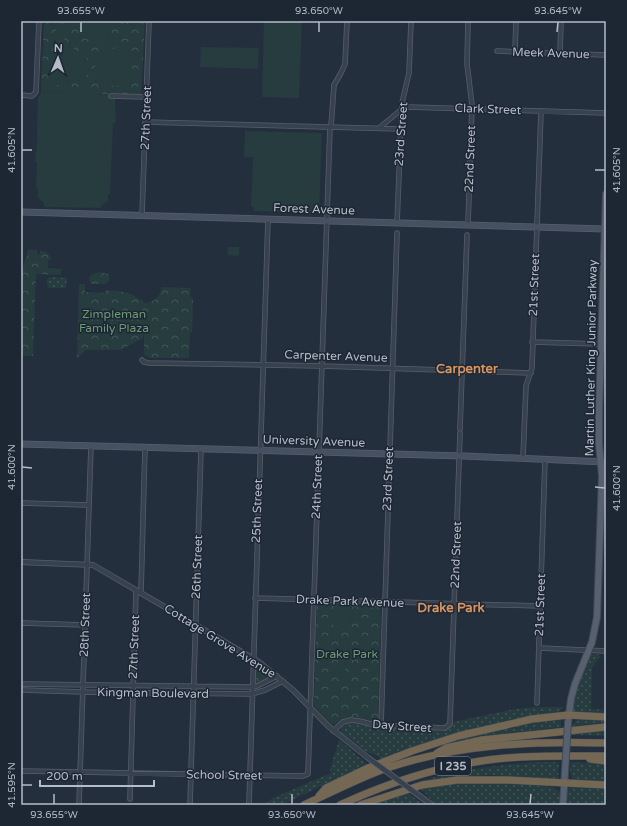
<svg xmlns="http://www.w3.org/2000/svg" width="627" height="826" font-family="'Varela Round',sans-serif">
<defs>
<pattern id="grass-dots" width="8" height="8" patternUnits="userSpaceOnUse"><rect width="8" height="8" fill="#263c3f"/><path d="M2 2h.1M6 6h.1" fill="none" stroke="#435659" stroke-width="1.8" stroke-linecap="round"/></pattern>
<pattern id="forest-crowns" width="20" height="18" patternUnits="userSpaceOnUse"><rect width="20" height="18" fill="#263c3f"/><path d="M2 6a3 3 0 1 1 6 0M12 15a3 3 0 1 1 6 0" fill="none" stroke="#435659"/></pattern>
</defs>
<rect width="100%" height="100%" fill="#242f3e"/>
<path fill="url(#grass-dots)" d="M49,277L67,278L66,288H49L47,284V279Z
M591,654H598L601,657L595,663L592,668L591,709L606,710V714L572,712L579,682Z
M534,707H564L558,712L381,759L374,754L366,752L340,732L341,727L348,723L353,722L374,728L445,731L451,727L453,722L510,710Z
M582,718L606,720V723L572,726L577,719Z
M561,719V727L491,735L442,745L450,741L544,720Z
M606,730V736L572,735V733Z
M339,740L367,764L282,805H262L273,798L331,773L330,769Z
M542,762H559L558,780L491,775L450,778L416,785L413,783C455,771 498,764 542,762Z
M571,762L606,764V783L577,781L573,780L570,771Z
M457,782C470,783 482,782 494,783C514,784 533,785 553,787C561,791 560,797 559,805H437L421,789Z
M571,786L606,788V805H566L568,789Z
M406,792L423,804V803L426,805H366Z"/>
<path fill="url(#forest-crowns)" d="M44,21H145L141,95L91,94L77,91L62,93L41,92Z
M28,249L37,250V254H40V250C47,252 53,256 50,263V260H48V268L61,269V275L36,274L33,356H21V273L27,255Z
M100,272L108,274C110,278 109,281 106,284H91C85,275 94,274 100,272Z
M79,284H85V292L105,293L106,290C113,290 128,292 135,296C138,298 139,300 143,300L144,303C154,303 160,297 162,287L191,288L190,297L193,298L192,332L190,333L189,358H150L144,355V333L143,338L121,350H87L83,352L77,359Z
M322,602L381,605L378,718L375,722L357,717H350L332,725L314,706L317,606L319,603Z
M256,667H259L270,675L269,678L258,684L255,682Z"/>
<path fill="#263c3f" d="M53,21H57C64,44 68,45 88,58L80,65L88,78L60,87V82L53,91L51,90L50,87L52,83L54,82L55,78L54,77L55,65L58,66L59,59L54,60L55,48H57L59,53L58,36Z
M86,21H110L108,44L71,27L66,28L63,25L66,22H70L72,24Z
M264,21H302L299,98L262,97Z
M201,47L259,48L258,69L200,67Z
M116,48H127L132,51V84L129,87L96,84C90,67 99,51 116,48Z
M69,91H77L91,94L115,95L116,123H113L110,194H108V201L103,204L100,208L45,207L43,202L38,198V189H36L37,162H35L37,143L38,97L40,95L41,92L62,93Z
M245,131L322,133L319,213L254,211V207H251L253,157H244Z
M228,247H239V256L227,255Z
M334,606L351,607L350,627L333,626Z
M338,659H346L345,673L337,672Z"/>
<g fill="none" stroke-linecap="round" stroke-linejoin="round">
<g stroke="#565f6c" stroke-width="5.5">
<path id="minor" d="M497,51L606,55
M515,52L516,21
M560,53L561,21
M21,95L32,96L36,92L39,21
M111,96L146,97
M145,122L401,129
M331,127L334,85L341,73L345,64L347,21
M379,128L402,109L407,107L606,113
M142,215L149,21
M397,223L402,103L409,73L411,21
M468,225L472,105L467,64L468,21
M532,342L601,344
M142,360L144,362L149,363L321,366L531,373
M460,429L467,235
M523,458L526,386L532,368L541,111
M21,503L89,505
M141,593L145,447
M255,598L540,606
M21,623L85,625
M539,648L606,651
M21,684L252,687L257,686L277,676
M21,690L83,692L252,694L265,690L283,681
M537,703L545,459
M381,726L397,233
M333,731L343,722L351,720L359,721L375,725L445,728L450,724L460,433
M21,771L303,776L308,774L330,127
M130,799L136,590
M249,804L268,219
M79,805L91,446
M190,805L201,449"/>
</g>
<g stroke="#565f6c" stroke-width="6">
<path id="tertiary" d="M21,562L93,565L259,662L293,690L328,726L367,757
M421,797L432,805"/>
</g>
<g stroke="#565f6c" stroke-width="7">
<path id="secondary" d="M21,212L606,229
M21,444L464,456L606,462"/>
</g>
<g stroke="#414a57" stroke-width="8">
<path id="primary" d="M568,723L571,699L575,684L592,642L597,617L602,476L599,444V410L606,194
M563,805L565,771"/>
</g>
<g stroke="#434c59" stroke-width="8">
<path id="motorway" d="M437,753L446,748L482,740L606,727
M590,759L606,761
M319,796L326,788L368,768L412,751L458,736L532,719L568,715L606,717
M304,805C332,792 359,778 387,768C458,744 532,741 606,743
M340,805C392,781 448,763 506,758C539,755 572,756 606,756
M360,805L422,785L457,780H507L606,785"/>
</g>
<use href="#minor" stroke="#38414e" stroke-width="4"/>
<use href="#tertiary" stroke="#38414e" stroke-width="4.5"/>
<use href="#secondary" stroke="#465061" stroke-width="5.5"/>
<use href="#primary" stroke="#56606e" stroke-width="6"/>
<use href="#motorway" stroke="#746855" stroke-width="7"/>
<g stroke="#565f6c" stroke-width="6" stroke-linecap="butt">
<path id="tertiary-bridge" d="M367,757L421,797"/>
</g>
<g stroke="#414a57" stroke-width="8" stroke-linecap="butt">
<path id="primary-bridge" d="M565,771L568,723"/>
</g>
<use href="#tertiary-bridge" stroke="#38414e" stroke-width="4.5"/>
<use href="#primary-bridge" stroke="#56606e" stroke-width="6"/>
</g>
<path fill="none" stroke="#b4bcc9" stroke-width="1.5" d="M81,32V22M319,32V22M557,32L558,22M22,150H32M595,170H605M22,467L32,468M595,487L605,488M22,785H32M54,804V794M292,804V794M530,804L531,794"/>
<g text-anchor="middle" stroke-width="3" stroke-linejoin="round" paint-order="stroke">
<rect fill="#1d2633" stroke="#878f9c" stroke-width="1" x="435" y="757" width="36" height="18" rx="3"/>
<g font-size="11" font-weight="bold" fill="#b4bcc9">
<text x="453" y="770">I 235</text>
</g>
<g font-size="12" fill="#b4bcc9" stroke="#1d2633">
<text transform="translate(551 53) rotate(2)" y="4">Meek Avenue</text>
<text transform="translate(488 109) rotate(2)" y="4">Clark Street</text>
<text transform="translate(146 118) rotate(-88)" y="4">27th Street</text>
<text transform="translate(401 134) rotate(-86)" y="4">23rd Street</text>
<text transform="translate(470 159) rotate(-88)" y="4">22nd Street</text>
<text transform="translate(314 209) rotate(2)" y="4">Forest Avenue</text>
<text transform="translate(534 285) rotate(-88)" y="4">21st Street</text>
<text transform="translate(336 356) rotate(2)" y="4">Carpenter Avenue</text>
<text transform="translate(591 358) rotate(-89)" y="4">Martin Luther King Junior Parkway</text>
<text transform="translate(314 441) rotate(2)" y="4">University Avenue</text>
<text transform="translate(388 479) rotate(-88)" y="4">23rd Street</text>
<text transform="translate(317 487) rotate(-88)" y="4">24th Street</text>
<text transform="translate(257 511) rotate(-88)" y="4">25th Street</text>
<text transform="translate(456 555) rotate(-88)" y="4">22nd Street</text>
<text transform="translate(197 567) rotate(-88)" y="4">26th Street</text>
<text transform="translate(350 601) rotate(2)" y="4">Drake Park Avenue</text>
<text transform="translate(540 605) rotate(-88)" y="4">21st Street</text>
<text transform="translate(85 625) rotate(-88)" y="4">28th Street</text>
<text transform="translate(220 641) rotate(32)" y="4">Cottage Grove Avenue</text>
<text transform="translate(134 647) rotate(-88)" y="4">27th Street</text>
<text transform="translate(153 693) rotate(1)" y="4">Kingman Boulevard</text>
<text transform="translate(402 726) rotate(4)" y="4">Day Street</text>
<text transform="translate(224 775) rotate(1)" y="4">School Street</text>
</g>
<g font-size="12" fill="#6b9a76" stroke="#1d2633">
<text x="114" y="318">Zimpleman<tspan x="114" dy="14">Family Plaza</tspan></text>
<text x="347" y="658">Drake Park</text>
</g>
<g font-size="13" font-weight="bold" fill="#d59563" stroke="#1d2633">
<text x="467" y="373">Carpenter</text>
<text x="451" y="612">Drake Park</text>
</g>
</g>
<rect width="627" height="826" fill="none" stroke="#1d2633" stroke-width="44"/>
<g transform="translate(58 58) rotate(2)" stroke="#1d2633" stroke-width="3" paint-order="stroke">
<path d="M0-3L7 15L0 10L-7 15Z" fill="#b4bcc9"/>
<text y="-6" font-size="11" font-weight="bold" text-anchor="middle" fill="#b4bcc9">N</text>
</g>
<path d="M40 780v6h114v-6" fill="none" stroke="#b4bcc9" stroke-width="2"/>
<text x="46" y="780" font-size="12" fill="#b4bcc9" stroke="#1d2633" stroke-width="3" paint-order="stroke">200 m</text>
<rect x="22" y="22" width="583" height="782" fill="none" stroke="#b4bcc9" stroke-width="1.5"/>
<g font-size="10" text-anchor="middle" fill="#b4bcc9">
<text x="81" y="14">93.655°W</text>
<text x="319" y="14">93.650°W</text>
<text x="558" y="14">93.645°W</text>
<text transform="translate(11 150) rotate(-90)" y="4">41.605°N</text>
<text transform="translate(616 170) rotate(-90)" y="4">41.605°N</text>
<text transform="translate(11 467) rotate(-90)" y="4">41.600°N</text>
<text transform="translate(616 488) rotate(-90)" y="4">41.600°N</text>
<text transform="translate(11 785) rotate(-90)" y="4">41.595°N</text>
<text x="54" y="818">93.655°W</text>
<text x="292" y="818">93.650°W</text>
<text x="530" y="818">93.645°W</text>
</g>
</svg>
